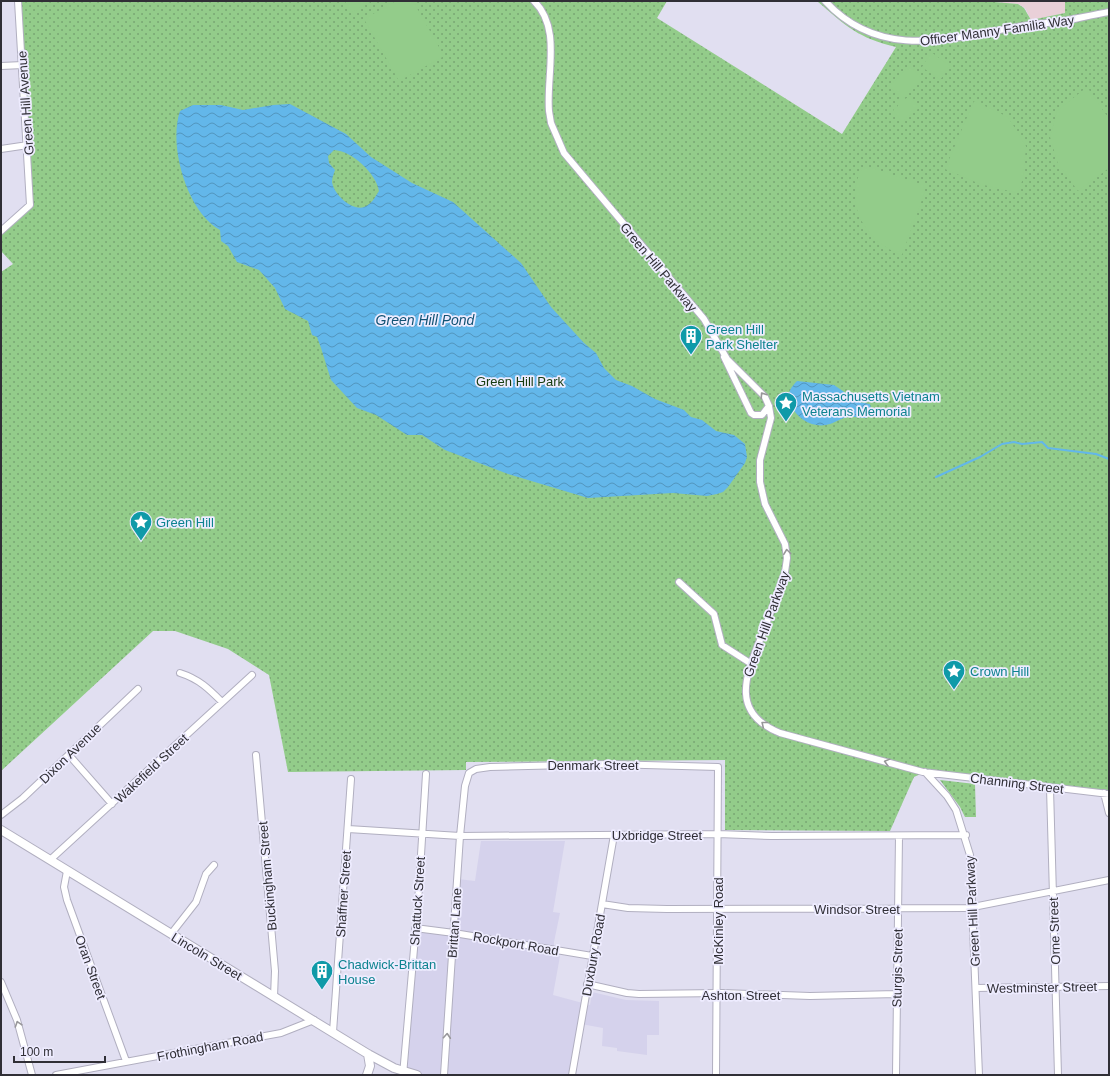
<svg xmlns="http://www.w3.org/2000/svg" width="1110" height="1076" font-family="Helvetica,sans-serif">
<defs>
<pattern id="park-dots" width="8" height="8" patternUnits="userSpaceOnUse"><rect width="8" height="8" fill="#93cc8a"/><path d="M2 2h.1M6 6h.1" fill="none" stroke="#78a672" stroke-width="1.8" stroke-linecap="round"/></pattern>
<pattern id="water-waves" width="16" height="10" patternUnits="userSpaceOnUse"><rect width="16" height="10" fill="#63b7ea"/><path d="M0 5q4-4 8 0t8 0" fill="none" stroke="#5295be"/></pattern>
</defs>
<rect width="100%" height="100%" fill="#e1dff1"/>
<path fill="#e9d0d8" d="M983,1H1065L1066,13L1031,20L1025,8L1018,4Z"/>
<path fill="#d5d2ec" d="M481,841H565L553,912L560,913L554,942V955L560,956L553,995L590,1005L592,992L626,1000L659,1001V1035H647V1055L617,1051V1048L602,1046L603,1028L581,1024L572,1075H417L403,1071L415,928L454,932L458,879L475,881Z"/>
<path fill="url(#park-dots)" d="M18,1H667L657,18L842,134L896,47C858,38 846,26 817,1H983L1018,4L1024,8L1031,20L1065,13V1H1109V794L925,772L914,777L890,831L725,830V760L466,762V770L288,772L269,675L228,649L175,631H153L1,771V272L13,264L1,251V231L30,205Z
M940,780L975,784L976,817H965L960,807Z"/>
<path fill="#93cc8a" d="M345,1H372L351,13Z
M396,1H413L444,56L399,81L364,19Z
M931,52L950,66L940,80L922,67Z
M910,66L921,78L903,96L905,99L910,96L919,108L902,122L893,110L898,106L899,97L889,86Z
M1087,87L1109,119V168L1078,191L1058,164L1050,137L1057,111Z
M974,101L1008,117L1026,146L1023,178L1018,193L980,184L945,169Z
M866,166L923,185L925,191L902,255C873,245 850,216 856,185C858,177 860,170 866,166Z"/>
<path fill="url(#water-waves)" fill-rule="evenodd" d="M290,104L346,134L371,157L412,183L453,202L521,263L551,307L584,343L596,353L604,368L616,380L632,386L655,399L684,410L691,417L702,420L716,431L734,435L745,444L747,457L745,463L728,487L723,492L717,494L707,496L673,493L588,498L508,474L445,450L422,435H407L376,415L357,408L331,380L321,348L317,337L312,335L308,321L285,309L275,288L259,270L237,262L228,246L221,241L220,230C187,212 168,146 180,111L193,105H221L243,110L273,105ZM334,150C352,151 376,173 379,191C375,197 372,204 364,207C352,211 334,195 332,182C332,178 334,173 335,170L329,163L328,156Z
M797,381L834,385L859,402L870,404L872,413L866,418C860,418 854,416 848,417C841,418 836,422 830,424C815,429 797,420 791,405C786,395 790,388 797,381Z"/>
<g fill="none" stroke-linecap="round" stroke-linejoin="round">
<path stroke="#63b7ea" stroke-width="2" d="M936,477L980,457L1002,444L1014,442L1022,444L1042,442L1048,448L1096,454L1109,459"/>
<g stroke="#b1afc0" stroke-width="8">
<path id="street" d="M534,1C562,28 546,75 549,111L551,123L564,153L704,319L727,359L765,397L769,406L771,418L760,460V482L765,504L785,544L787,558L785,572C778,593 770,614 762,635C747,673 728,712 780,733L923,772L1109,794
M825,1C881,62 952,38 1022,26C1034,24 1046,23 1058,22C1075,19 1092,15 1109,12
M1,66L23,65
M1,149L28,145
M1,231L30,205L18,1
M724,357L751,413L754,415H762L769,406
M679,582L714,614L722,645L750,663
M180,673C199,679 209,689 222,702
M69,755L112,804
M256,755L275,971L274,997
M925,772L947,796L956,810L970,855L979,1075
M1050,788L1058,1075
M1104,793L1109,813
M1,815L23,798L138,689
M348,829L460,836L718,834L772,836L966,835
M50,860L252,675
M67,871L64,887L67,900L126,1061
M602,904L628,908L667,909L968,908L1109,880
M415,928L454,933L592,956
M171,934L196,902L206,874L214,865
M1,982L17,1020L32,1075
M587,984L627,993L639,994L722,993L810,996L897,994
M976,988L1109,986
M333,1032L351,779
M56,1075L281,1033L314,1020
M403,1075L418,903L426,774
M444,1075L460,836L465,786L469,773L476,769L490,767L609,764L718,767L716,1075
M572,1075L614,835
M896,1075L899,836"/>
</g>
<g stroke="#b1afc0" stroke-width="10">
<path id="secondary" d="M1,830L368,1054L394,1068L417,1075
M367,1075L370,1066L368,1054"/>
</g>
<use href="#street" stroke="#fff" stroke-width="6"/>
<use href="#secondary" stroke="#fff" stroke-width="8"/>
</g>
<defs><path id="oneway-chevron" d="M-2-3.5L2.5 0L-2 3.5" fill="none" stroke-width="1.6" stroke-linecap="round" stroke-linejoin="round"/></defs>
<g stroke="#98979a">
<use href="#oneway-chevron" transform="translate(763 395) rotate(-124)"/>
<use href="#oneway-chevron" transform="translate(787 552) rotate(-97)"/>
<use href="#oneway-chevron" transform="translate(764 724) rotate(-141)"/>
<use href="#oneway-chevron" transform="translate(887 762) rotate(-165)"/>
<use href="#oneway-chevron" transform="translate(18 1024) rotate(-108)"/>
<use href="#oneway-chevron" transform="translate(447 1036) rotate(-86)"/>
</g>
<defs>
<g id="building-pin" transform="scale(1.15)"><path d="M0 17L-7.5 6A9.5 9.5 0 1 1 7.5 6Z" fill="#0f9aa8" stroke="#eeecff"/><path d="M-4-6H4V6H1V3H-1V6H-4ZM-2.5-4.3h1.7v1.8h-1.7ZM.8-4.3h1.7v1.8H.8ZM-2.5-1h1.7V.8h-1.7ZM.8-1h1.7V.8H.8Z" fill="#fff"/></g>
<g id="sight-pin" transform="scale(1.15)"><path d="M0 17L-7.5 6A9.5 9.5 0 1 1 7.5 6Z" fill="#0f9aa8" stroke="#eeecff"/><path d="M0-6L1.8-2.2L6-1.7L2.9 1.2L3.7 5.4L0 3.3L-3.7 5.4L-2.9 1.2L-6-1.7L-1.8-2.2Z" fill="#fff"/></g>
</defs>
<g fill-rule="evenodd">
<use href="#building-pin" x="691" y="336"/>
<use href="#sight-pin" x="786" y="403"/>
<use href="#sight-pin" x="141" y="522"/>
<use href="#sight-pin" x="954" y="671"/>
<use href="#building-pin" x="322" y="971"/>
</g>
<g text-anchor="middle" stroke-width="3.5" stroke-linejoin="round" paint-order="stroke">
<g font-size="13" fill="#302f36" stroke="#eeecff">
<text transform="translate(997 30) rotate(-8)" y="5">Officer Manny Familia Way</text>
<text transform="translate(25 103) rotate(-94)" y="5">Green Hill Avenue</text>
<text transform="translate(659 267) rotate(50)" y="5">Green Hill Parkway</text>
<text transform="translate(766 624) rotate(-70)" y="5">Green Hill Parkway</text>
<text transform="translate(70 753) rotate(-44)" y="5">Dixon Avenue</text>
<text x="593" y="770">Denmark Street</text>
<text transform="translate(151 768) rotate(-43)" y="5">Wakefield Street</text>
<text transform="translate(1017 783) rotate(7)" y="5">Channing Street</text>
<text x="657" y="840">Uxbridge Street</text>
<text transform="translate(267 876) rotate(-95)" y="5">Buckingham Street</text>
<text transform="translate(343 894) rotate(-86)" y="5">Shaffner Street</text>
<text transform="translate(417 901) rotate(-86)" y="5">Shattuck Street</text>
<text x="857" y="914">Windsor Street</text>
<text transform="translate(972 911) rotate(-93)" y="5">Green Hill Parkway</text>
<text transform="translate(718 921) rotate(-90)" y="5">McKinley Road</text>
<text transform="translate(454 923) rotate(-86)" y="5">Brittan Lane</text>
<text transform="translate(1054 931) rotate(-92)" y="5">Orne Street</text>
<text transform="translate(516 943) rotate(10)" y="5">Rockport Road</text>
<text transform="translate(593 955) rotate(-80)" y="5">Duxbury Road</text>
<text transform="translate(207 956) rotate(31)" y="5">Lincoln Street</text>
<text transform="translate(91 967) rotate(70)" y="5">Oran Street</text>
<text transform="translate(897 968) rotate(-89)" y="5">Sturgis Street</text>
<text transform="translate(1042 987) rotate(-1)" y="5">Westminster Street</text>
<text x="741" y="1000">Ashton Street</text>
<text transform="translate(210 1046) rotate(-11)" y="5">Frothingham Road</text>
</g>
<g font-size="13" fill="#0d838f" stroke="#eeecff" text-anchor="start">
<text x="706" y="334">Green Hill<tspan x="706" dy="15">Park Shelter</tspan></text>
<text x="802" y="401">Massachusetts Vietnam<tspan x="802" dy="15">Veterans Memorial</tspan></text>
<text x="156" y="527">Green Hill</text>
<text x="970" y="676">Crown Hill</text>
<text x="338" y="969">Chadwick-Brittan<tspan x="338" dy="15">House</tspan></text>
</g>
<g font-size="13" fill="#163d10" stroke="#eeecff">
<text x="520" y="386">Green Hill Park</text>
</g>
<g font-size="14" font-style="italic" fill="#115375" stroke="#eeecff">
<text x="425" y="325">Green Hill Pond</text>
</g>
</g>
<rect width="1110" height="1076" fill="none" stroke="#302f36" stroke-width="4"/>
<path d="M14 1056v6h91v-6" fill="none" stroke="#302f36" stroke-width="2"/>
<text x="20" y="1056" font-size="12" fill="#302f36" stroke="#eeecff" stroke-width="3" paint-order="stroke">100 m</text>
</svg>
